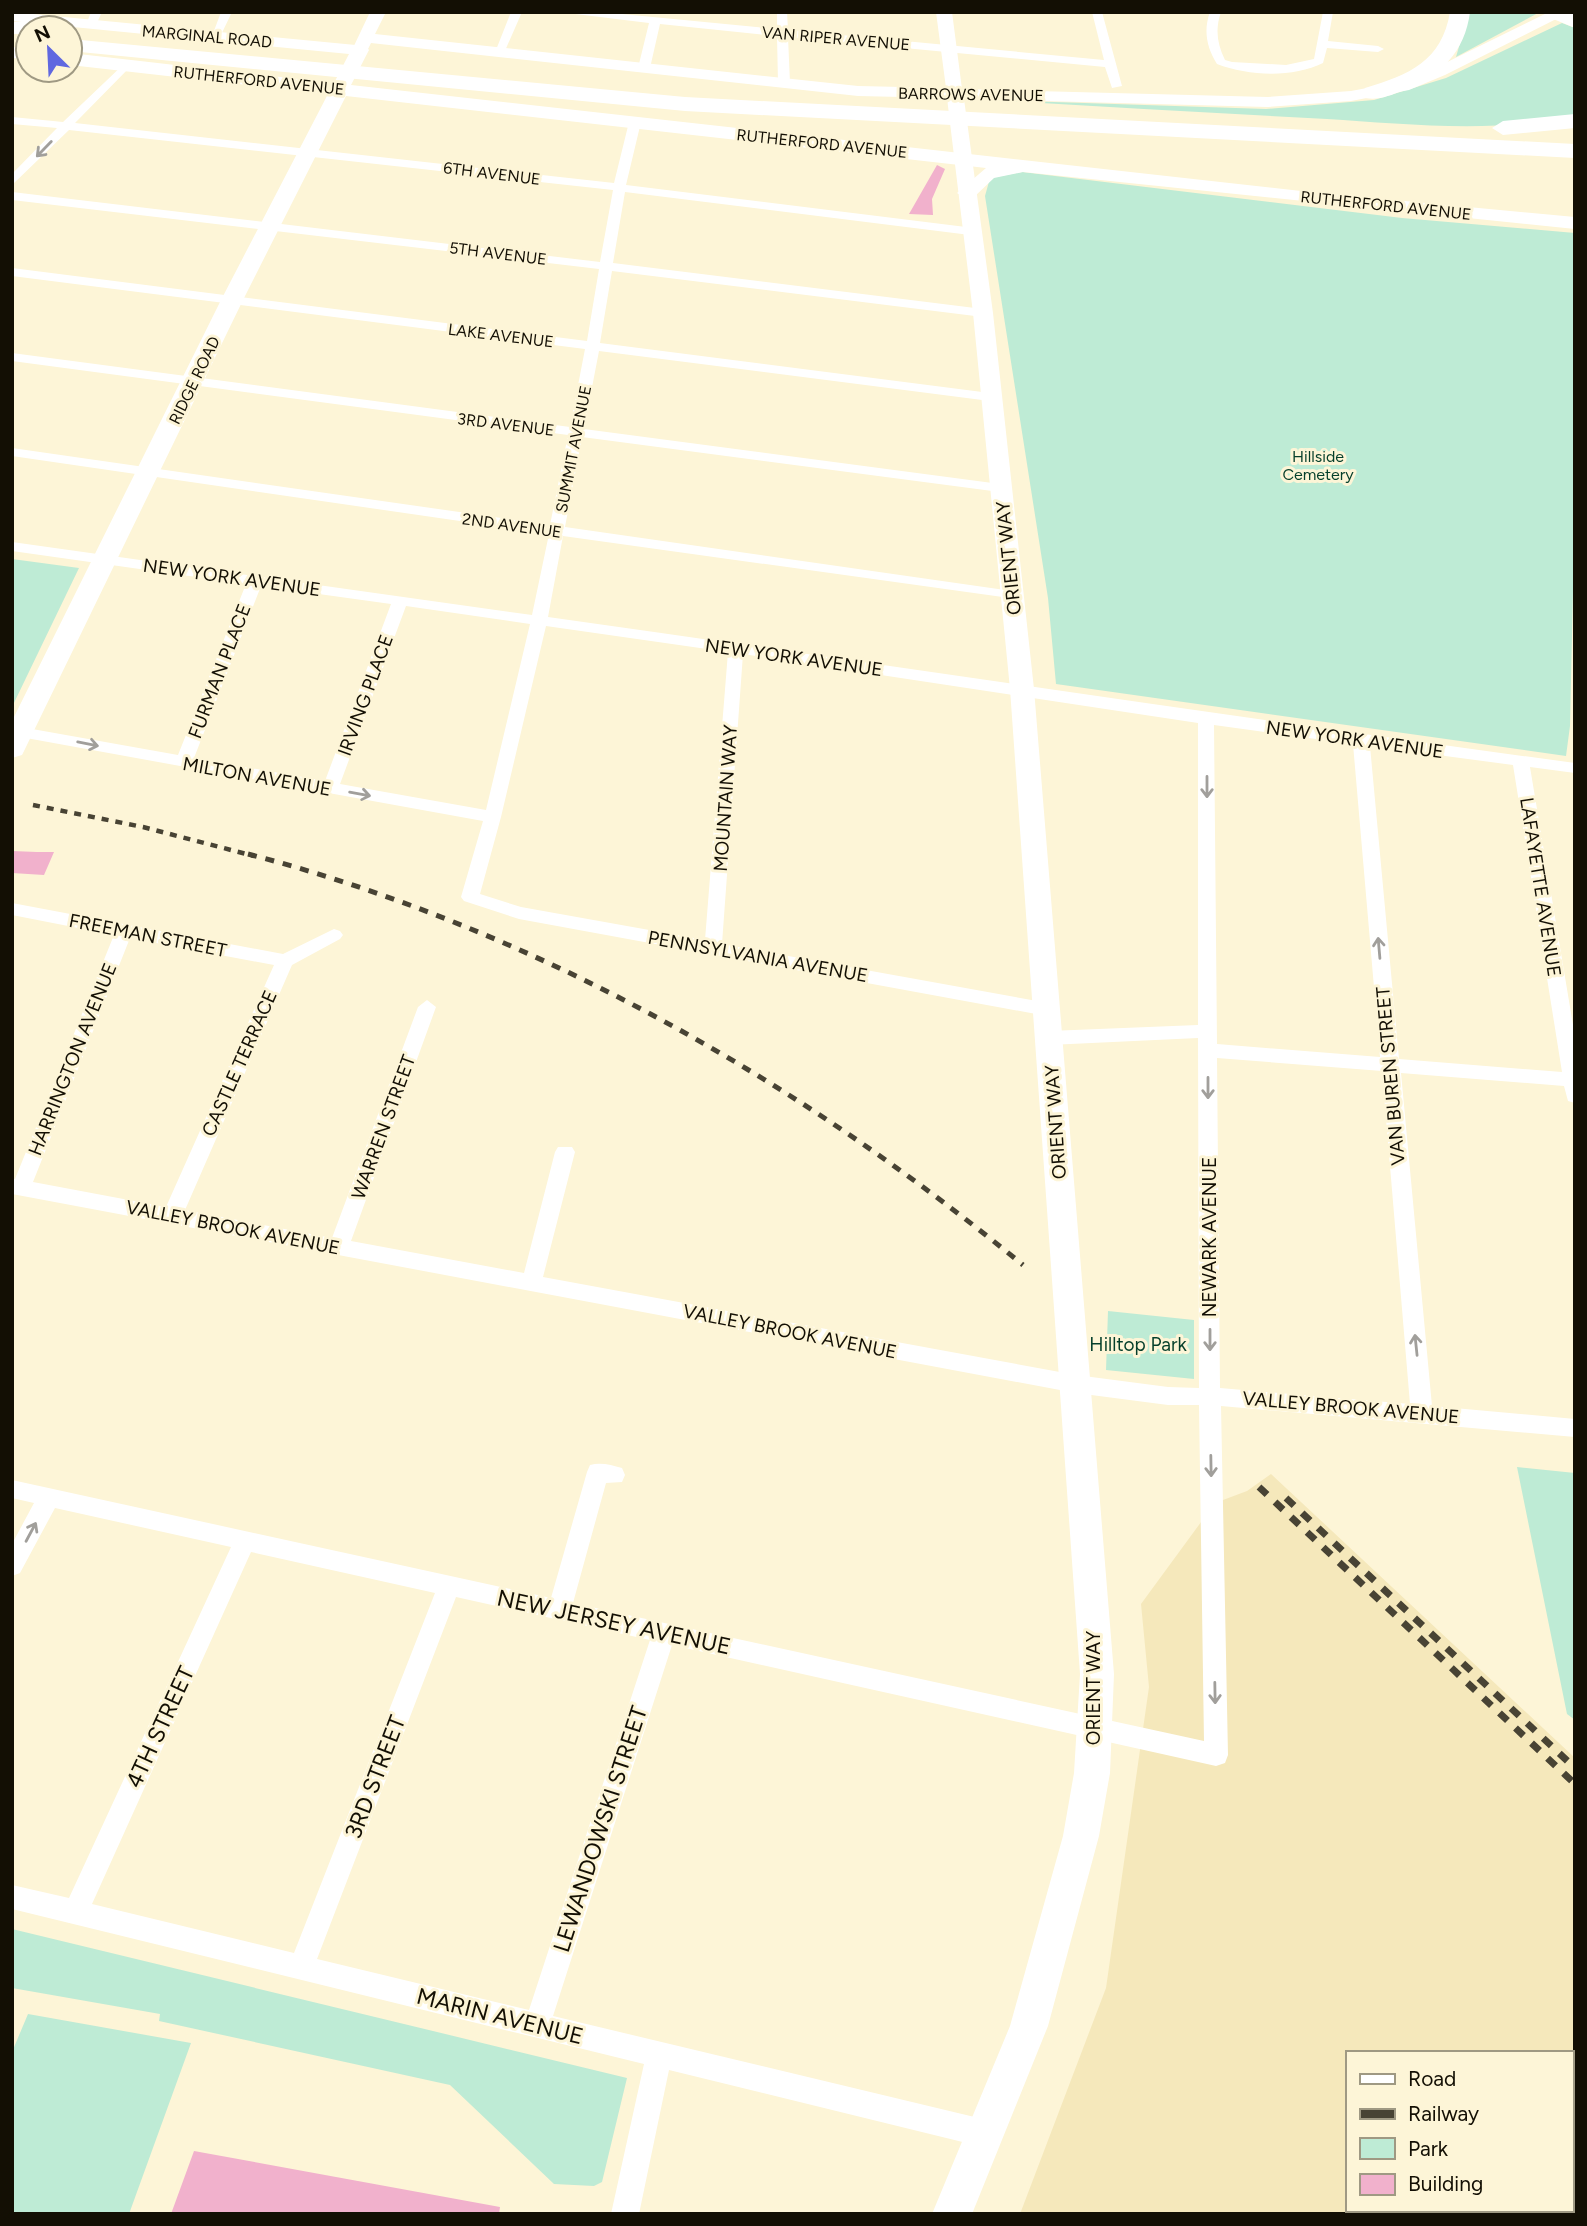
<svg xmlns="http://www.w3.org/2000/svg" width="1587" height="2226" font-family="Figtree,sans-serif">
<rect width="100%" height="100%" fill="#fdf5d7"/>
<path fill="#f5e8bb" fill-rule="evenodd" d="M1271,1474L1575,1758V2214H1020L1106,1988L1149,1687L1141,1604L1215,1503L1247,1491ZM1347,2053H1571V2210H1347Z"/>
<path fill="#beebd5" d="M1469,12H1538V13L1456,57Z
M1562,23L1575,28V115C1502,134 1402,124 1327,119C1215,113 1104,107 993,100L1266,109L1374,100L1446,78Z
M1022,172L1402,218L1575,233V500L1570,726L1566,756L1056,684L1048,598L985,196L990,178Z
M12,559L79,568L12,707Z
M1108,1311L1194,1320V1379L1106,1370Z
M1517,1467L1575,1473V1720L1567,1714Z
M12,1929L627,2078L602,2182L594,2186L554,2184L450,2085L159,2021L160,2014L12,1988Z
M28,2014L191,2043L129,2214H12V2052Z"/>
<path fill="#f1b1cc" d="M937,165L945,169L932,199L933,215L909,214Z
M12,851L37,852H54L44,875L12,873Z
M194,2151L500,2207L499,2214H171Z"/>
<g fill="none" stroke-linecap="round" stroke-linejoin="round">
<path fill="#fff" fill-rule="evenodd" d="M91,12H102L95,27L91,28L86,25Z
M221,12H232L219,39H211Z
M511,12H522L504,53L494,55Z
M559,12H601L777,29V12H787L788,30L1104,60L1092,12H1102L1122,86L1112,88L1105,67L788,37L790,83L784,86L778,83L777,36L660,24L650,68L644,71L638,68L649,23Z
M1210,12H1221C1215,29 1217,44 1225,60L1232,62L1286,65L1314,59L1323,12H1333L1328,41L1378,46L1384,49L1378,52L1327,48L1323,63C1293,78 1248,76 1217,64C1207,48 1203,31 1210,12Z
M126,62L132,65L130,67L75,123L614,183L629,122L635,118L641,122L626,185L974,228L976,231L970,235L625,192L613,263L983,309L990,313L983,317L612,271L600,343L990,393L997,397L990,401L599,351L584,429L1000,484L1007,488L1000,492L582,437L565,527L1012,591L1017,593V599L563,536L548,617C890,665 1232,717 1575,763V773L1530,767L1575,1037V1103L1568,1101L1564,1086L1401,1073L1432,1406L1575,1419V1437L1221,1406L1228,1755L1225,1763L1216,1766L672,1645L553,2016L987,2120L997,2124L1001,2134L997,2144L987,2148L669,2070L639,2214H611L644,2064L12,1909V1885L69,1898L231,1547L55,1508L20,1573L12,1576V1544L34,1503L12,1498V1480L551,1598L587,1472L590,1465C601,1462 611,1465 622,1468L625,1475L622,1482L606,1483L573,1603L1204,1741L1199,1405H1168L1076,1393L12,1194V1178L15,1179L114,935L12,915V903L283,954L334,929L340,931L343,935L340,939L292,965L185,1210L332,1238L418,1007L427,1000L436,1007L351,1241L524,1273L555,1152L558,1147H572L575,1152L543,1277L1076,1375L1168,1387L1199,1388L1198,1038L1049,1045L1040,1038L1049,1031L1198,1025V723L743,654L722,944L1054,1004L1056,1009L1047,1016L519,919L464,901L461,897L483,821L15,736L13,732L21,727L178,755L246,584L12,551V542L532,615L549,534L12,456V448L550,525L568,435L12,361V353L570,427L585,349L12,276V268L587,341L599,269L12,200V192L600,262L613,190L69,130L12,185V174L57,128L12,124V117L63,122ZM261,586L391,604L325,781L194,758ZM406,606L530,624L486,810L340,784ZM546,626L728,652L705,940L521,907L480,894L501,817ZM1214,725L1353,744L1380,1057L1217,1044ZM1370,746L1513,765L1562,1072L1399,1059ZM130,938L274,965L166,1207L33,1182ZM1217,1058L1382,1071L1410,1404L1220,1388ZM251,1552L435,1593L294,1953L92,1904ZM456,1597L650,1640L529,2010L317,1959Z"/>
<path fill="#fff" fill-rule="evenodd" d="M370,12H386L375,34L858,86L946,88L936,12H952L962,89L1268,97L1351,91L1399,82L1433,69L1549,12H1570L1445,75L1409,90L1351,101L1268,107L964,99L993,313L1034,689L1114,1674L1110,1773L1099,1836L1048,2026L972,2214H932L1010,2026L1063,1836L1074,1773L1080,1674L1010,689L973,313L947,98L858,96L371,43L366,53H354L352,50Z"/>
<path fill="#fff" fill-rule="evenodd" d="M12,12L366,46L369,50L351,85L1310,192L1575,217V229L1023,172L994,178L974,197L967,199L957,193L986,168L346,96L243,300L25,749L22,755L12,758V721L221,300L328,94L70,65V53L334,83L349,54L12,21Z
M12,47L28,49V59L12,58Z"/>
<path fill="#fff" fill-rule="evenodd" d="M1450,12H1470C1465,52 1440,77 1402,91C1391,95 1378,101 1365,98L1362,93L1365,88C1409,75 1442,61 1450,12Z
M1543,12L1575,14V28L1546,16Z
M12,22H66L76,28L70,33V28H28V34H12Z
M70,39L685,97L1575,144V158L685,111L70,51Z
M1575,114V128L1503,135L1492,128L1503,121Z"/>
<path stroke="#484334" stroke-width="4.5" stroke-dasharray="7 7" stroke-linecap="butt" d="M33,805L143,827L254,856"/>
<path stroke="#484334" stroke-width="5" stroke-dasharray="9 9" stroke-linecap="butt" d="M248,854C532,928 798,1080 1023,1265"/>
<path stroke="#484334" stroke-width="7" stroke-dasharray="11 11" stroke-linecap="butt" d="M1259,1487L1575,1784
M1286,1498L1575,1768"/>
</g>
<defs><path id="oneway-shaft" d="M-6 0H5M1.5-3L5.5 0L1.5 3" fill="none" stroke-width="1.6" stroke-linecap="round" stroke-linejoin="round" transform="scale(1.75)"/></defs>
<g stroke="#a19f9b">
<use href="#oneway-shaft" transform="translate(44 149) rotate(134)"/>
<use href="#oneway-shaft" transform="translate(88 744) rotate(11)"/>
<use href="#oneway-shaft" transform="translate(1207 787) rotate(90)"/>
<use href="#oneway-shaft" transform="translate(360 794) rotate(10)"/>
<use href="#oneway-shaft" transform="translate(1379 948) rotate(-95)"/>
<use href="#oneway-shaft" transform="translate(1208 1088) rotate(90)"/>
<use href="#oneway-shaft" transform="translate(1210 1340) rotate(90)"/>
<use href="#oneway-shaft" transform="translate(1416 1345) rotate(-96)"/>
<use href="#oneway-shaft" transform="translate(1211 1466) rotate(89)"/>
<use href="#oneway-shaft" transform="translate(31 1532) rotate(-62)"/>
<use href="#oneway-shaft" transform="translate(1215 1693) rotate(89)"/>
</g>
<g text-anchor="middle" stroke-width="6" stroke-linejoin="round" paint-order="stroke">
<g font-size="16" fill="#130f04" stroke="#fdf5d7">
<text transform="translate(207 36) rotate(5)" y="6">MARGINAL ROAD</text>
<text transform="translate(836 38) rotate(5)" y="6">VAN RIPER AVENUE</text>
<text transform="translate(259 80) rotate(6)" y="6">RUTHERFORD AVENUE</text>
<text transform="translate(971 94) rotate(1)" y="6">BARROWS AVENUE</text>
<text transform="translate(822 143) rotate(6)" y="6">RUTHERFORD AVENUE</text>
<text transform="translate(492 173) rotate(7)" y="6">6TH AVENUE</text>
<text transform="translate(1386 205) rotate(6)" y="6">RUTHERFORD AVENUE</text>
<text transform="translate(498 253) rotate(7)" y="6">5TH AVENUE</text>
<text transform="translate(501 335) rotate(7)" y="6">LAKE AVENUE</text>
<text transform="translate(194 380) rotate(-64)" y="6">RIDGE ROAD</text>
<text transform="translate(506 424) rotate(7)" y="6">3RD AVENUE</text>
<text transform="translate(573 449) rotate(-79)" y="6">SUMMIT AVENUE</text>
<text transform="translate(512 525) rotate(8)" y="6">2ND AVENUE</text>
</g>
<g font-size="16" fill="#053f2b" stroke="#fdf5d7">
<text x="1318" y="462">Hillside<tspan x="1318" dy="18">Cemetery</tspan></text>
</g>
<g font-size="19" fill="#130f04" stroke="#fdf5d7">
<text transform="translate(1008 558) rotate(-96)" y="7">ORIENT WAY</text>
<text transform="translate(232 577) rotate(8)" y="7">NEW YORK AVENUE</text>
<text transform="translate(794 657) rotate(8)" y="7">NEW YORK AVENUE</text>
<text transform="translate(219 671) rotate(-69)" y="7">FURMAN PLACE</text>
<text transform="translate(365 695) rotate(-70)" y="7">IRVING PLACE</text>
<text transform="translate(1355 739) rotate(8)" y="7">NEW YORK AVENUE</text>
<text transform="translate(257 776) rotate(10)" y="7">MILTON AVENUE</text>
<text transform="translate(725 798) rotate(-86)" y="7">MOUNTAIN WAY</text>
<text transform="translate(1541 887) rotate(81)" y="7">LAFAYETTE AVENUE</text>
<text transform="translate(148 935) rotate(11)" y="7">FREEMAN STREET</text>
<text transform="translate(758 956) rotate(10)" y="7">PENNSYLVANIA AVENUE</text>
<text transform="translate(72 1059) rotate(-68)" y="7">HARRINGTON AVENUE</text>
<text transform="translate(239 1063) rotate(-66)" y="7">CASTLE TERRACE</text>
<text transform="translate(1390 1076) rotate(-95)" y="7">VAN BUREN STREET</text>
<text transform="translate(1055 1122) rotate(-94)" y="7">ORIENT WAY</text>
<text transform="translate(383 1127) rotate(-70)" y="7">WARREN STREET</text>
<text transform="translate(233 1227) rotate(11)" y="7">VALLEY BROOK AVENUE</text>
<text transform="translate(1209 1237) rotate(-90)" y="7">NEWARK AVENUE</text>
<text transform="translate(790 1331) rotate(11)" y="7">VALLEY BROOK AVENUE</text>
<text transform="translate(1351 1407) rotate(5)" y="7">VALLEY BROOK AVENUE</text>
<text transform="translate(1093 1688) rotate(-90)" y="7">ORIENT WAY</text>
</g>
<g font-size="19" fill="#053f2b" stroke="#fdf5d7">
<text x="1138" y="1351">Hilltop Park</text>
</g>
<g font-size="23" fill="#130f04" stroke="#fdf5d7">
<text transform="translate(614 1622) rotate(12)" y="8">NEW JERSEY AVENUE</text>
<text transform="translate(160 1727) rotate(-65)" y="8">4TH STREET</text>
<text transform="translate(375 1777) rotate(-69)" y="8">3RD STREET</text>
<text transform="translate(600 1829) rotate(-72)" y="8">LEWANDOWSKI STREET</text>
<text transform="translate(500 2016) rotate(14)" y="8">MARIN AVENUE</text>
</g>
</g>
<rect width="1587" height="2226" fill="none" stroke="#130f04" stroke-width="28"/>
<rect x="1346" y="2051" width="228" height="161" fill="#fdf5d7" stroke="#9f9983" stroke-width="2"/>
<rect x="1360" y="2074" width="35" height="10" fill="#ffffff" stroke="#9f9983" stroke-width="2"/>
<text x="1408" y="2086" font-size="21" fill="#130f04">Road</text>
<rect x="1360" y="2109" width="35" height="10" fill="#484334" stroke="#9f9983" stroke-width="2"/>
<text x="1408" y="2121" font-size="21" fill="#130f04">Railway</text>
<rect x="1360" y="2138" width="35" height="21" fill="#beebd5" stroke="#9f9983" stroke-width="2"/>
<text x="1408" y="2156" font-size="21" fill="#130f04">Park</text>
<rect x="1360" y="2174" width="35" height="21" fill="#f1b1cc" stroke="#9f9983" stroke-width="2"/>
<text x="1408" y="2191" font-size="21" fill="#130f04">Building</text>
<g transform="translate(49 49) rotate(336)"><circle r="33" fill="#fdf5d7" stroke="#9f9983" stroke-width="2"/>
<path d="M0-5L12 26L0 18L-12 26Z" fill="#6068e0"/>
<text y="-10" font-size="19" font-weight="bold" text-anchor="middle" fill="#130f04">N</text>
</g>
</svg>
